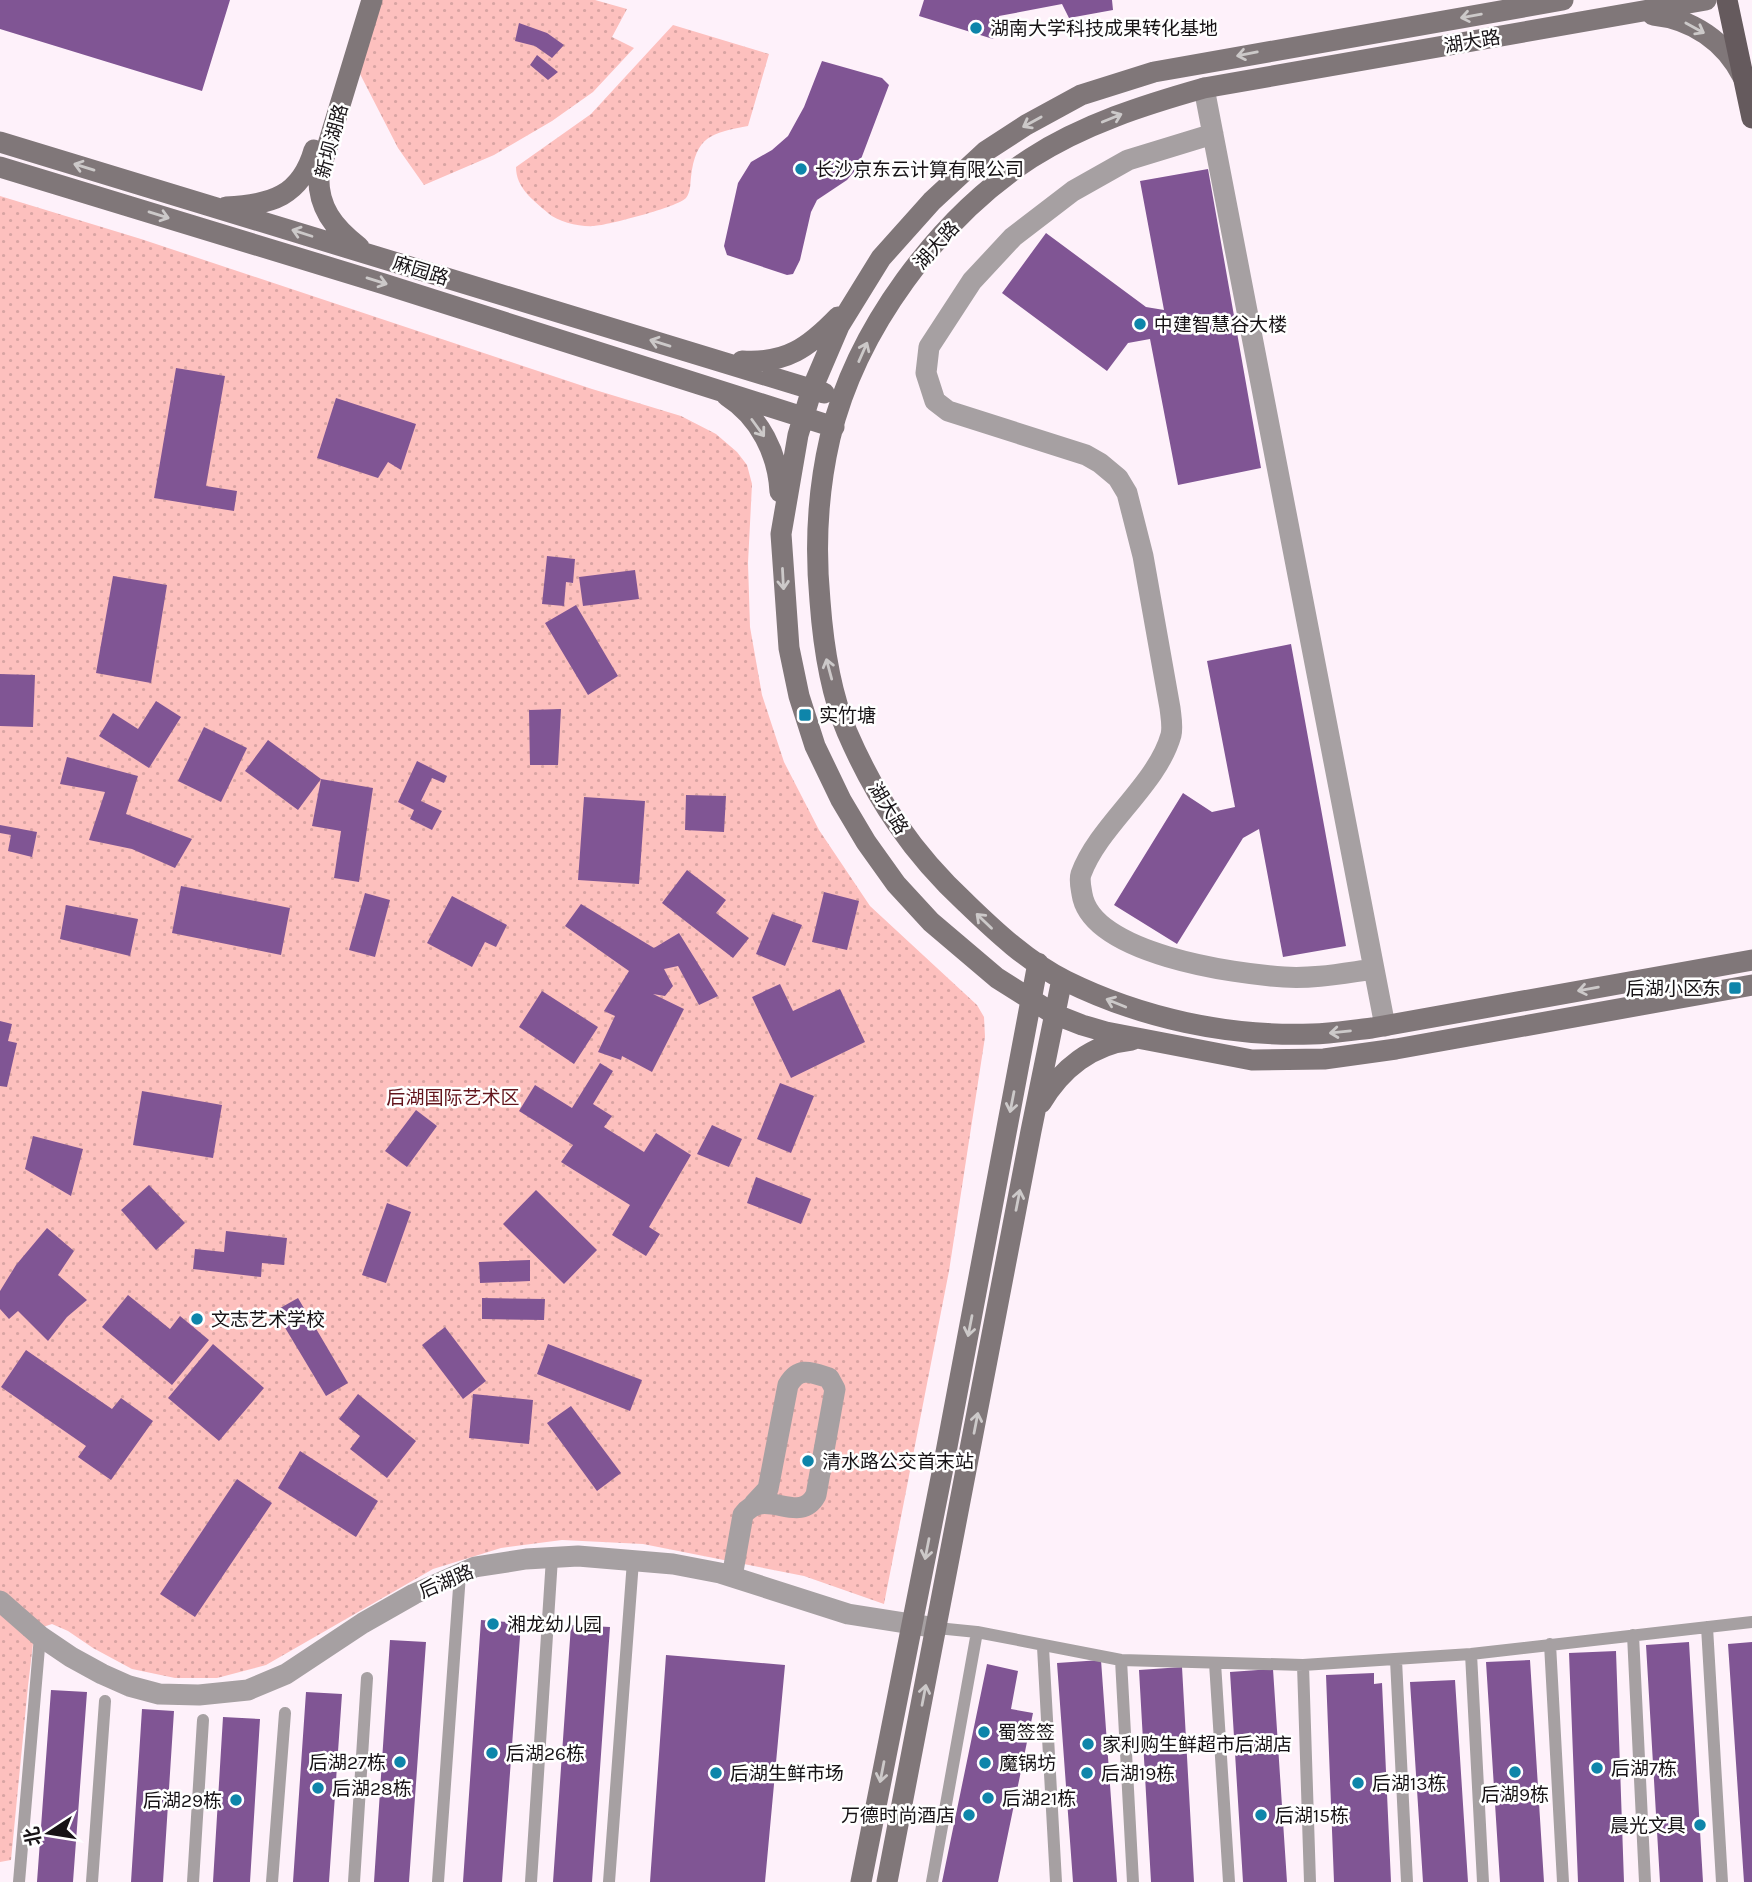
<svg xmlns="http://www.w3.org/2000/svg" width="1752" height="1882" font-family="Karla,'Noto Sans SC',sans-serif">
<defs>
<pattern id="park-dots" width="8" height="8" patternUnits="userSpaceOnUse" patternTransform="scale(1.75)"><rect width="8" height="8" fill="#fdc0be"/><path d="M2 2h.1M6 6h.1" fill="none" stroke="#d8a4a3" stroke-width="1.8" stroke-linecap="round"/></pattern>
</defs>
<rect width="100%" height="100%" fill="#fef1fa"/>
<path fill="url(#park-dots)" d="M382,0H595L627,9L612,37L634,48L593,92L552,121L494,155L424,185L398,148L359,72Z
M673,25L769,54L748,126C711,133 696,136 691,177C690,184 691,191 686,198C678,207 608,225 594,226C580,227 558,222 548,213C533,200 516,188 516,167L591,114Z
M0,196L141,239L592,389L681,416L716,434L737,452L747,465L752,484L748,563L750,627L762,695L784,762L819,830L870,906L977,1005L984,1017L985,1037L949,1271L884,1604L804,1576L643,1544L562,1540L501,1548L433,1569L266,1665L217,1678H175L132,1669L93,1648L68,1631L52,1624L40,1628L33,1644L28,1686L11,1860L0,1862Z"/>
<path fill="#805594" d="M0,0H230L202,91L0,29Z
M924,0H1112L1113,10L1069,18L1062,4L999,16L993,39L919,16Z
M519,23L547,33L564,45L552,58L535,46L515,41Z
M537,55L558,72L548,80L530,65Z
M822,61L882,78L889,85L858,167L847,180L817,200L811,212L800,260L793,274L787,275L727,255L724,246L738,183L751,162L772,150L788,136L804,107Z
M1208,169L1261,468L1178,485L1150,339L1128,343L1107,371L1002,293L1046,233L1146,307L1164,310L1140,181Z
M176,368L225,376L206,486L237,491L234,511L154,498Z
M336,398L416,424L401,470L388,462L378,478L317,458Z
M547,556L575,559L573,583L566,582L564,606L542,604Z
M635,570L639,599L583,606L579,577Z
M113,576L167,585L151,683L96,673Z
M576,605L618,676L588,695L545,623Z
M1291,644L1346,946L1283,957L1259,829L1243,838L1177,944L1114,905L1183,793L1212,812L1235,807L1207,661Z
M0,674L35,675L33,727L0,726Z
M156,701L181,717L149,768L99,736L113,713L138,729Z
M561,709L558,765H530L529,710Z
M204,727L247,748L221,802L178,781Z
M268,740L321,779L373,788L359,882L334,878L341,831L312,826L321,779L298,810L245,771Z
M67,757L138,776L126,814L192,839L175,868L132,849L89,840L105,792L60,784Z
M417,761L447,776L444,783L432,778L421,801L442,811L432,830L410,819L414,810L398,802Z
M686,795L726,796L724,832L685,830Z
M584,797L645,801L639,884L578,880Z
M0,825L37,832L32,857L8,851L11,835L0,833Z
M687,870L726,900L716,913L749,938L733,958L662,903Z
M181,886L290,908L281,955L172,933Z
M824,892L859,901L847,950L812,942Z
M365,893L390,900L375,957L349,950Z
M452,896L507,925L496,947L485,942L472,967L427,943Z
M581,904L654,948L679,933L718,996L699,1005L678,966L664,969L673,986L665,996L653,994L684,1009L652,1072L622,1056L621,1060L598,1052L615,1016L604,1011L629,971L565,926Z
M66,905L138,919L130,956L60,939Z
M772,914L802,925L785,966L756,954Z
M780,984L793,1011L840,989L865,1042L791,1078L752,997Z
M542,991L598,1027L574,1064L519,1027Z
M0,1021L12,1024L8,1041L17,1043L7,1087L0,1086Z
M600,1063L613,1071L593,1104L612,1116L604,1127L644,1152L656,1133L691,1155L649,1227L660,1234L646,1256L612,1235L630,1205L561,1162L573,1145L519,1111L535,1085L572,1108Z
M780,1083L814,1096L791,1153L757,1139Z
M142,1091L222,1105L213,1158L133,1145Z
M416,1110L437,1126L407,1167L385,1151Z
M712,1125L742,1139L729,1167L697,1154Z
M33,1136L83,1149L71,1196L25,1169Z
M756,1177L811,1199L801,1224L747,1203Z
M149,1185L185,1223L156,1250L121,1210Z
M536,1190L597,1250L564,1284L503,1224Z
M387,1203L411,1212L386,1283L362,1275Z
M47,1228L74,1251L58,1275L87,1300L67,1317L48,1341L18,1311L9,1319L0,1309V1291L16,1265Z
M226,1231L287,1238L284,1265L262,1263L261,1277L193,1269L195,1249L224,1252Z
M530,1260V1281L480,1283L479,1262Z
M128,1295L170,1329L180,1316L209,1340L172,1385L102,1327Z
M298,1298L348,1383L326,1396L275,1311Z
M482,1298L545,1299L544,1320L482,1319Z
M445,1327L486,1381L463,1399L422,1345Z
M213,1344L264,1388L219,1441L168,1398Z
M548,1344L642,1380L630,1411L537,1374Z
M26,1350L112,1409L121,1398L153,1421L111,1480L78,1457L86,1446L1,1387Z
M358,1394L416,1441L387,1478L350,1449L360,1436L339,1419Z
M473,1394L533,1400L529,1444L469,1438Z
M571,1406L621,1473L597,1491L547,1423Z
M300,1451L378,1501L356,1537L278,1488Z
M237,1479L272,1503L195,1617L160,1594Z
M481,1620L521,1623L502,1882H463Z
M571,1625L610,1627L592,1882H553Z
M390,1640L426,1642L409,1882H374Z
M1689,1642L1703,1882H1660L1646,1645Z
M1752,1642V1882H1744L1728,1644Z
M1616,1651L1624,1882H1578L1569,1653Z
M666,1655L785,1665L765,1882H650Z
M1101,1660L1117,1882H1073L1057,1663Z
M1530,1660L1544,1882H1500L1486,1662Z
M987,1664L1018,1671L1011,1709L1033,1713L998,1882H942Z
M1182,1667L1194,1882H1151L1139,1670Z
M1273,1669L1287,1882H1243L1230,1672Z
M1374,1673V1684L1382,1683L1391,1882H1334L1326,1675Z
M1455,1680L1468,1882H1423L1410,1682Z
M51,1690L87,1692L73,1882H37Z
M306,1692L342,1694L329,1882H293Z
M142,1709L174,1711L163,1882H131Z
M223,1717L260,1719L250,1882H213Z"/>
<g fill="none" stroke-linecap="round" stroke-linejoin="round">
<path stroke="#a6a0a2" stroke-width="12" d="M1707,1627L1722,1882
M937,1628L977,1632L1121,1660L1303,1665L1471,1654L1752,1622
M1633,1635L1645,1882
M1550,1644L1563,1882
M1043,1647L1056,1882
M1471,1654L1483,1882
M1121,1660L1133,1882
M1396,1660L1407,1882
M1215,1663L1229,1882
M1303,1665L1310,1882
M19,1882L40,1636
M92,1882L105,1701
M193,1882L203,1720
M272,1882L285,1713
M354,1882L367,1678
M438,1882L460,1574
M531,1882L552,1558
M609,1882L633,1561
M932,1882L977,1632"/>
<path stroke="#a6a0a2" stroke-width="21" d="M1204,88L1385,1026
M1213,134L1128,160L1073,191L1013,237L972,281L929,347L926,373L935,401L948,411L1086,455L1100,463L1118,478L1127,493L1143,556L1170,708C1171,717 1173,727 1171,735C1157,785 1099,825 1081,874C1079,880 1081,888 1082,894C1091,954 1235,974 1284,977C1314,979 1344,973 1374,969
M732,1577L743,1515C765,1485 799,1527 816,1495L835,1389L829,1378C811,1372 799,1366 788,1385L768,1489L754,1504
M0,1601L40,1636L71,1657L102,1674L129,1686L159,1694L199,1695L248,1690L286,1674L363,1623L414,1594L475,1567L526,1559L578,1556L673,1564L720,1573L848,1614L937,1628"/>
<path stroke="#807779" stroke-width="21" d="M1563,0L1154,72L1081,95L1026,125L986,151L932,201L881,258L839,326L812,389L798,435L781,534L789,648L799,696L815,746L841,800L866,842L896,884L931,922L997,978L1054,1014L1082,1025L1106,1032L1252,1060L1324,1059L1396,1049L1752,985
M1706,0L1204,88C1144,105 1084,124 1031,158C938,219 856,329 830,438C818,490 815,548 820,601C823,642 831,694 847,732C876,799 913,854 966,903C996,932 1028,962 1066,981C1141,1018 1228,1037 1312,1034C1332,1034 1352,1030 1372,1028L1752,960
M1653,15C1692,19 1725,41 1743,77
M0,142L824,393
M0,167L384,284L834,427
M226,207C271,205 301,196 314,150
M359,247C334,228 317,207 319,174L372,0
M742,361C786,364 809,347 838,317
M727,396C760,417 778,454 780,492
M1041,1103C1061,1069 1092,1044 1132,1040
M861,1882L943,1468L1038,963
M887,1882L1031,1131L1062,979"/>
<path stroke="#655a5d" stroke-width="21" d="M1727,0L1752,118"/>
</g>
<defs><path id="oneway-shaft" d="M-6 0H5M1.5-3L5.5 0L1.5 3" fill="none" stroke-width="1.6" stroke-linecap="round" stroke-linejoin="round" transform="scale(1.75)"/></defs>
<g stroke="#ccc9c9">
<use href="#oneway-shaft" transform="translate(1471 16) rotate(170)"/>
<use href="#oneway-shaft" transform="translate(1695 28) rotate(29)"/>
<use href="#oneway-shaft" transform="translate(1247 54) rotate(169)"/>
<use href="#oneway-shaft" transform="translate(1112 118) rotate(-22)"/>
<use href="#oneway-shaft" transform="translate(1032 122) rotate(151)"/>
<use href="#oneway-shaft" transform="translate(84 167) rotate(-163)"/>
<use href="#oneway-shaft" transform="translate(159 215) rotate(17)"/>
<use href="#oneway-shaft" transform="translate(302 233) rotate(-162)"/>
<use href="#oneway-shaft" transform="translate(377 281) rotate(17)"/>
<use href="#oneway-shaft" transform="translate(660 343) rotate(-163)"/>
<use href="#oneway-shaft" transform="translate(863 352) rotate(-66)"/>
<use href="#oneway-shaft" transform="translate(758 428) rotate(54)"/>
<use href="#oneway-shaft" transform="translate(783 579) rotate(87)"/>
<use href="#oneway-shaft" transform="translate(829 669) rotate(-105)"/>
<use href="#oneway-shaft" transform="translate(984 921) rotate(-136)"/>
<use href="#oneway-shaft" transform="translate(1588 989) rotate(170)"/>
<use href="#oneway-shaft" transform="translate(1116 1003) rotate(-158)"/>
<use href="#oneway-shaft" transform="translate(1340 1032) rotate(174)"/>
<use href="#oneway-shaft" transform="translate(1012 1102) rotate(101)"/>
<use href="#oneway-shaft" transform="translate(1018 1200) rotate(-79)"/>
<use href="#oneway-shaft" transform="translate(970 1326) rotate(101)"/>
<use href="#oneway-shaft" transform="translate(976 1423) rotate(-79)"/>
<use href="#oneway-shaft" transform="translate(927 1549) rotate(101)"/>
<use href="#oneway-shaft" transform="translate(924 1695) rotate(-79)"/>
<use href="#oneway-shaft" transform="translate(882 1772) rotate(101)"/>
</g>
<g fill="#0e85aa" stroke="#fff" stroke-width="2.5">
<circle cx="976" cy="28" r="7"/>
<circle cx="801" cy="169" r="7"/>
<circle cx="1140" cy="324" r="7"/>
<rect x="798" y="708" width="14" height="14" rx="3.5"/>
<rect x="1728" y="981" width="14" height="14" rx="3.5"/>
<circle cx="197" cy="1319" r="7"/>
<circle cx="808" cy="1461" r="7"/>
<circle cx="493" cy="1624" r="7"/>
<circle cx="984" cy="1732" r="7"/>
<circle cx="1088" cy="1744" r="7"/>
<circle cx="492" cy="1753" r="7"/>
<circle cx="400" cy="1762" r="7"/>
<circle cx="985" cy="1763" r="7"/>
<circle cx="1597" cy="1768" r="7"/>
<circle cx="1515" cy="1772" r="7"/>
<circle cx="716" cy="1773" r="7"/>
<circle cx="1087" cy="1773" r="7"/>
<circle cx="1358" cy="1783" r="7"/>
<circle cx="318" cy="1788" r="7"/>
<circle cx="988" cy="1798" r="7"/>
<circle cx="236" cy="1800" r="7"/>
<circle cx="969" cy="1815" r="7"/>
<circle cx="1261" cy="1815" r="7"/>
<circle cx="1700" cy="1825" r="7"/>
</g>
<g text-anchor="middle" stroke-width="5" stroke-linejoin="round" paint-order="stroke">
<g font-size="19" fill="#171316" stroke="#fff" text-anchor="start">
<text x="990" y="35">湖南大学科技成果转化基地</text>
<text x="815" y="176">长沙京东云计算有限公司</text>
<text x="1154" y="331">中建智慧谷大楼</text>
<text x="819" y="722">实竹塘</text>
<text x="1721" y="995" text-anchor="end">后湖小区东</text>
<text x="211" y="1326">文志艺术学校</text>
<text x="822" y="1468">清水路公交首末站</text>
<text x="507" y="1631">湘龙幼儿园</text>
<text x="998" y="1739">蜀签签</text>
<text x="1102" y="1751">家利购生鲜超市后湖店</text>
<text x="506" y="1760">后湖26栋</text>
<text x="386" y="1769" text-anchor="end">后湖27栋</text>
<text x="999" y="1770">魔锅坊</text>
<text x="1611" y="1775">后湖7栋</text>
<text x="730" y="1780">后湖生鲜市场</text>
<text x="1101" y="1780">后湖19栋</text>
<text x="1372" y="1790">后湖13栋</text>
<text x="332" y="1795">后湖28栋</text>
<text x="1515" y="1801" text-anchor="middle">后湖9栋</text>
<text x="1002" y="1805">后湖21栋</text>
<text x="222" y="1807" text-anchor="end">后湖29栋</text>
<text x="955" y="1822" text-anchor="end">万德时尚酒店</text>
<text x="1275" y="1822">后湖15栋</text>
<text x="1686" y="1832" text-anchor="end">晨光文具</text>
</g>
<g font-size="19" fill="#171316" stroke="#fff">
<text transform="translate(1472 41) rotate(-10)" y="7">湖大路</text>
<text transform="translate(331 141) rotate(-75)" y="7">新坝湖路</text>
<text transform="translate(936 245) rotate(-48)" y="7">湖大路</text>
<text transform="translate(421 270) rotate(17)" y="7">麻园路</text>
<text transform="translate(889 808) rotate(58)" y="7">湖大路</text>
<text transform="translate(446 1581) rotate(-23)" y="7">后湖路</text>
</g>
<g font-size="19" fill="#63151c" stroke="#fff">
<text x="453" y="1104">后湖国际艺术区</text>
</g>
</g>
<g transform="translate(49 1833) rotate(258)" stroke="#ffffff" stroke-width="5" paint-order="stroke">
<path d="M0-5L12 26L0 18L-12 26Z" fill="#171316"/>
<text y="-10" font-size="19" font-weight="bold" text-anchor="middle" fill="#171316">北</text>
</g>
</svg>
